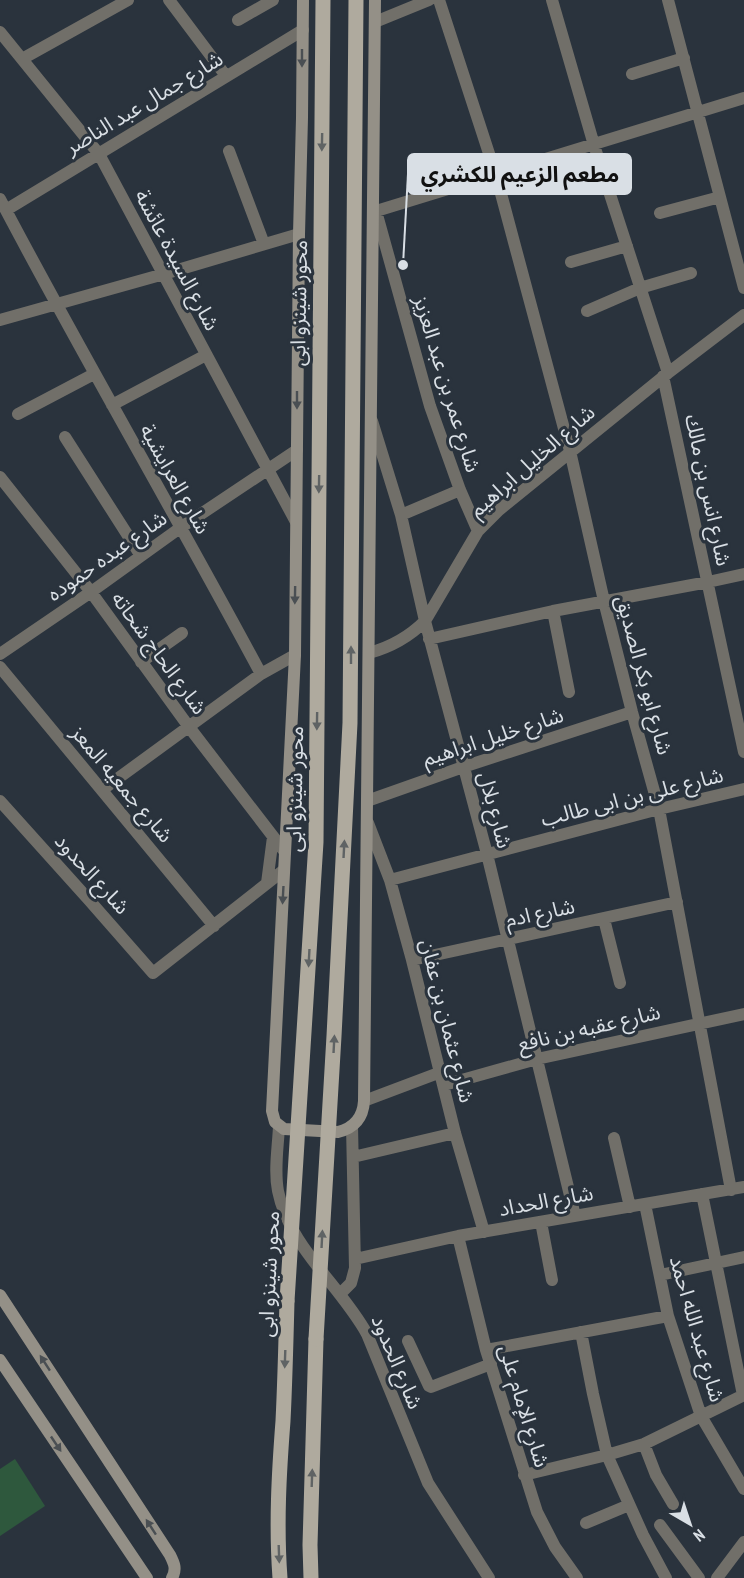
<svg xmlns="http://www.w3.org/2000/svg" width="744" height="1578" font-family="'PT Sans Narrow','Noto Sans Arabic',sans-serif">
<rect width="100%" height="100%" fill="#2a333d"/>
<path fill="#2e583d" d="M15,1459L45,1506L0,1536V1469Z"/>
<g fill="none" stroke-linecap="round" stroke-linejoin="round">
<path stroke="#716f69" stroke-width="12" d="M169,0L226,76
M439,0L496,175L570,451L604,601L632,712L659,809L731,1190
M552,0L594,145L668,373
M668,0L744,288
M238,20L273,0
M375,22L429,0
M0,32L99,154L296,522
M22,59L128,0
M632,74L684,58
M229,151L264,244
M0,199C84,359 176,515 261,674
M6,210L303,30
M376,211L430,406L460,490L478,531
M373,212L744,98
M660,213L720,197
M571,262L627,246
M587,311L640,288L691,273
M0,320L164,274L299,234
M663,376L744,752
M112,405L206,355
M18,414L94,374
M372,421L401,515L425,621L487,854L575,1216
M65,437L141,556
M0,477L91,592L189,727L285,852
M401,515L460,490
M553,611L569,692
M429,639L553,611L708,582L744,574
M369,653C391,647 408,638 425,621L478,531L499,510L668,373L744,315
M0,654L91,592L180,528L297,450
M141,662L182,633
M0,667L214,926
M102,790L261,674L295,655
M0,801L89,900L153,973L284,870
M367,801L463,767L632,712
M368,823L390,880L412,960L455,1133L484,1232
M390,880L659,809L744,789
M267,883L273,837
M604,919L620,983
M412,960L677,902
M444,1085L537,1059L744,1014
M364,1101L441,1072
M279,1126C278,1148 274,1170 278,1191C289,1247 340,1285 367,1334L428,1483L489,1578
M614,1138L630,1207
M353,1157L455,1133
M702,1194L743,1395
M645,1204L668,1316L701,1416L744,1489
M541,1222L552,1280
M458,1236L486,1350L537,1512L555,1547L577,1578
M355,1259L458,1236L744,1187
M660,1275L744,1257
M340,1294L351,1283L355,1268L352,1126
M581,1332L593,1394L607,1455L643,1535L666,1578
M408,1341L429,1386L431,1387L491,1364
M486,1350L668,1316
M644,1444L656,1475L673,1504
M524,1475L607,1455L644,1444L744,1395
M586,1523L629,1505
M660,1525L699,1578
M717,1578L744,1542"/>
<path stroke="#949087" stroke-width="12" d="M303,0L302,118L299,234L295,655L272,1111L275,1122L284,1129L338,1132C354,1128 363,1118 364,1101L375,0
M0,1295L170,1555C174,1563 177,1569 172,1578
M0,1360L147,1578"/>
<path stroke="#afaa9e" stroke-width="15" d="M280,1578C276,1525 279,1473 283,1421C285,1381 286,1341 287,1301
M311,1578L310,1545L316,1339"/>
<path stroke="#afaa9e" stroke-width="15" d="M287,1301L316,842L323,0
M316,1339L334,1036L350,723L356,0"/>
</g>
<defs><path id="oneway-solid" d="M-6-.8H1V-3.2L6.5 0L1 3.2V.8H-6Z" transform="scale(1.5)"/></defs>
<g fill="#4a4f53">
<use href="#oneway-solid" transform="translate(302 58) rotate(90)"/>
<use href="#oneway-solid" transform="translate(297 400) rotate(90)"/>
<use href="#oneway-solid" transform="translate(295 595) rotate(91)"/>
<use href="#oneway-solid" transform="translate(283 895) rotate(93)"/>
<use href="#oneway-solid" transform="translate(45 1363) rotate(-123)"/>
<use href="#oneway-solid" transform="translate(56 1444) rotate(56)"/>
<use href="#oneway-solid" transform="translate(151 1527) rotate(-123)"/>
</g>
<g fill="#5f6364">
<use href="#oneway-solid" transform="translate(322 142) rotate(91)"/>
<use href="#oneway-solid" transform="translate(319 484) rotate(91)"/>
<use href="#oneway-solid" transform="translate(351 655) rotate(-90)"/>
<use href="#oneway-solid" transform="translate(317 721) rotate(91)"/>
<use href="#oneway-solid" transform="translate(344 849) rotate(-87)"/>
<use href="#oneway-solid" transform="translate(309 958) rotate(93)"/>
<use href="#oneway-solid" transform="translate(334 1044) rotate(-87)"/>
<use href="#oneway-solid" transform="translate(322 1239) rotate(-87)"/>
<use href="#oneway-solid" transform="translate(285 1359) rotate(92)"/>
<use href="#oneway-solid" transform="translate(312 1478) rotate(-88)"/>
<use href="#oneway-solid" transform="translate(279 1554) rotate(88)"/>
</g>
<g text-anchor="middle" stroke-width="6" stroke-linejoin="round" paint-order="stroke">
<g font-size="21" fill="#d9dfe5" stroke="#2a333d">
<text transform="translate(144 103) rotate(-31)" y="7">شارع جمال عبد الناصر</text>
<text transform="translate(177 260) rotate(62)" y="7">شارع السيدة عائشة</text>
<text transform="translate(299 303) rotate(-89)" y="7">محور شينزو ابى</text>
<text transform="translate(447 384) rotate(73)" y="7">شارع عمر بن عبد العزيز</text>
<text transform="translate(532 461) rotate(-41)" y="7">شارع الخليل ابراهيم</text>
<text transform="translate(175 479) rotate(61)" y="7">شارع العرايشية</text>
<text transform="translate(708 490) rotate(78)" y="7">شارع انس بن مالك</text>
<text transform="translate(107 556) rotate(-35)" y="7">شارع عبده حموده</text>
<text transform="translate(159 653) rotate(54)" y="7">شارع الحاج شحاته</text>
<text transform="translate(644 675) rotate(75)" y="7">شارع ابو بكر الصديق</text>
<text transform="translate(493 737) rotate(-18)" y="7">شارع خليل ابراهيم</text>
<text transform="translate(122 784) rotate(50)" y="7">شارع جمعيه المعز</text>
<text transform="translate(295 789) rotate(-89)" y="7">محور شينزو ابى</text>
<text transform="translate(632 797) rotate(-14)" y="7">شارع على بن ابى طالب</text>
<text transform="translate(495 810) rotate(75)" y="7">شارع بلال</text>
<text transform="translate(92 874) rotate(48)" y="7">شارع الحدود</text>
<text transform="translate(540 913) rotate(-12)" y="7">شارع ادم</text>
<text transform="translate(447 1021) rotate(76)" y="7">شارع عثمان بن عفان</text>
<text transform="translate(589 1028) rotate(-13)" y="7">شارع عقبه بن نافع</text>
<text transform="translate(546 1201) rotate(-10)" y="7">شارع الحداد</text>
<text transform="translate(269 1274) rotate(-87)" y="7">محور شينزو ابى</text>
<text transform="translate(697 1329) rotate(74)" y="7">شارع عبد الله احمد</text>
<text transform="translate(397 1362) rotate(67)" y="7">شارع الحدود</text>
<text transform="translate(524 1406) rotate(73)" y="7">شارع الإمام على</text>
</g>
</g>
<path fill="none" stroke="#d9dfe5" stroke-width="2" d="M403 265L408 174"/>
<circle fill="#d9dfe5" stroke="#2a333d" stroke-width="2" cx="403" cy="265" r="6"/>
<rect fill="#d9dfe5" stroke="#d9dfe5" stroke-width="2" x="408" y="154" width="223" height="40" rx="6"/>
<g font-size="22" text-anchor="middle" font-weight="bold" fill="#111">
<text x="520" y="182">مطعم الزعيم للكشري</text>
</g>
<g transform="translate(690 1524) rotate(141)" stroke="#2a333d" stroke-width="4.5" paint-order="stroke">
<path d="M0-4.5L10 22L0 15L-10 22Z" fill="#d9dfe5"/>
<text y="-9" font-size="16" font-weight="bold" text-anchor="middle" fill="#d9dfe5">N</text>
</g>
</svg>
